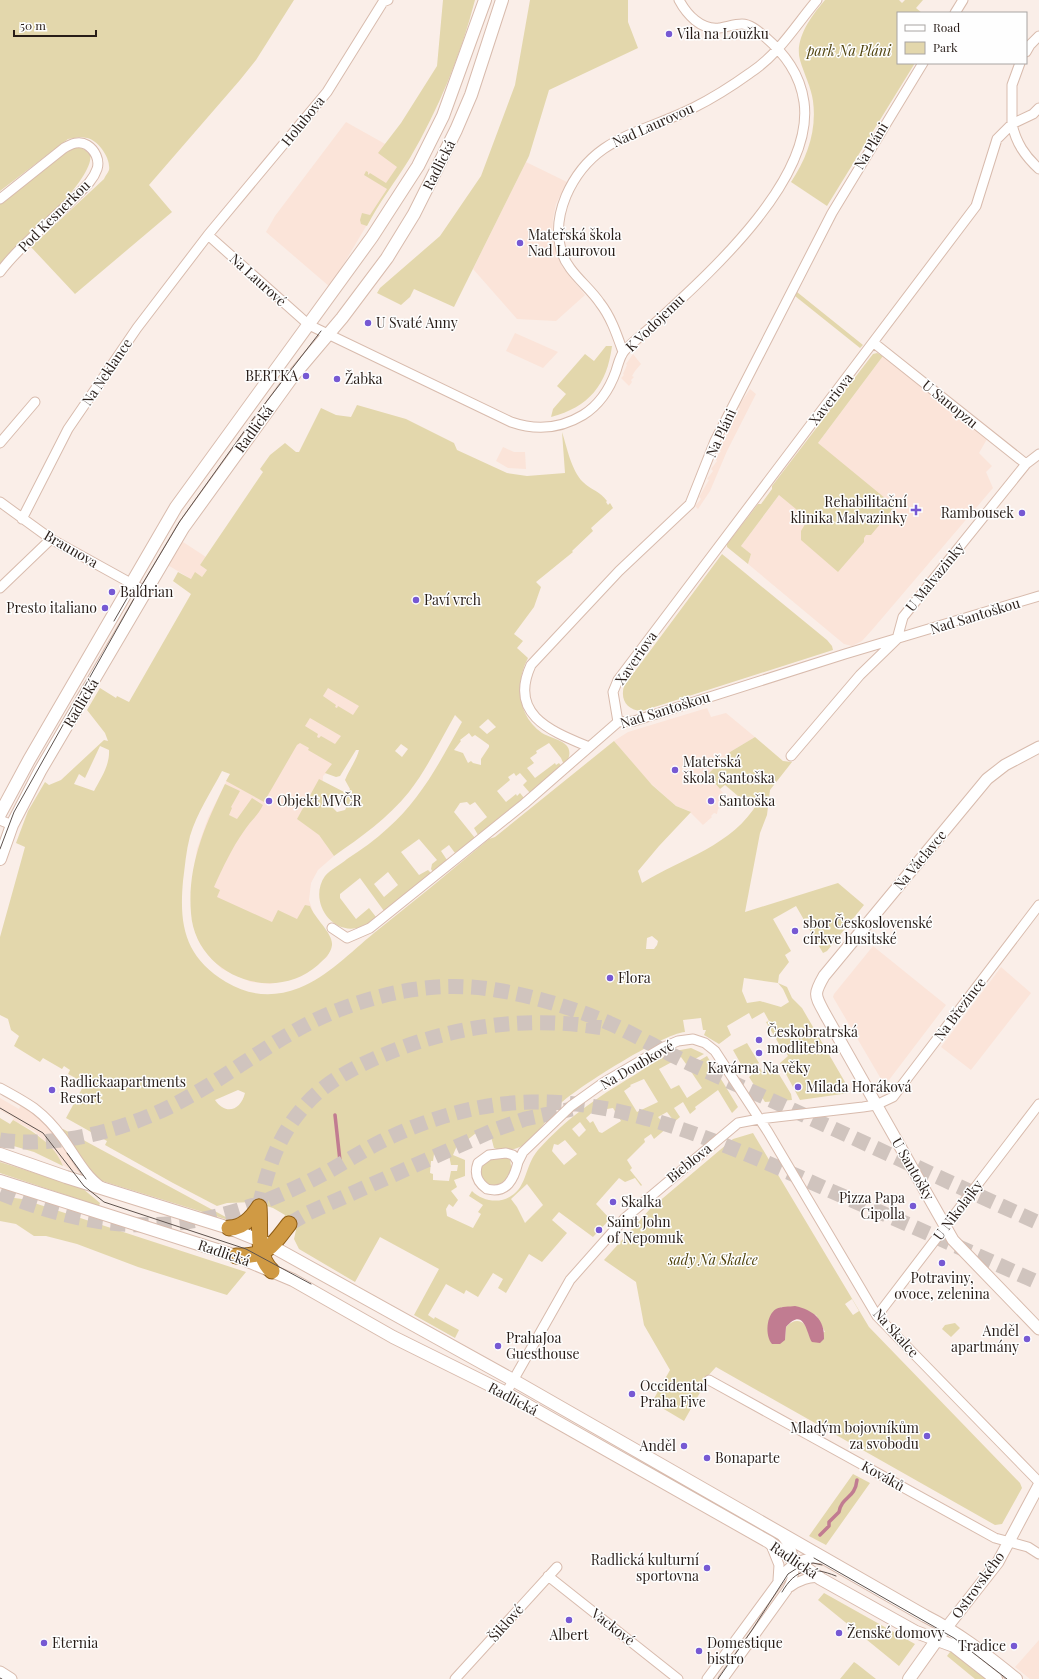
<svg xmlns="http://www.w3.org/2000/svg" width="1039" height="1679" font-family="'Playfair Display',serif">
<rect width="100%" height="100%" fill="#faeee8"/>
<path fill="#fbe4d9" d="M346,122L387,145L406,159L330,287L266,232L275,216Z
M526,162L567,182L556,204L553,219L552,238L562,266L585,295L556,321L517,319L473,269Z
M515,333L558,352L543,368L506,351Z
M633,354L641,364L635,371L632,376L634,377L631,380L632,382L629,386L621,378L624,375L623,374L627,365L626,364Z
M883,356L987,439L979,453L992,466L986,472L993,488L872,630L862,641L852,646L844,644L748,564L751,554L741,546Z
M750,389L756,394L727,451L710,491L698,509L695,506L701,499L699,497L709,480L707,479L713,471L711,469L717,461L715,459L721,451L719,450L722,445L721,444L731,427L729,426L735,418L733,416L740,409L738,407Z
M503,447L514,452H525L526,469L508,468L496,461Z
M180,540L206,557L200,565L207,570L202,577L191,579L166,564Z
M322,652L386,690L337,773H326L323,776L319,835L334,856L318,870L311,883L309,900L315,918L328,933L332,945L327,957L307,973L297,978L270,984L251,982L222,969L210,957L198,940L191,913L193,875L197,849L208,818L230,774Z
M707,708L711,717L726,713L755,737L730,752L705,777L709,782L711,780L730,800L718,809L717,814L714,813L711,816L712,817L703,825L689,811L676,806L648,781L614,741L628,732Z
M873,946L946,1005L889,1080L881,1079L833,997L834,994Z
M1001,967L1031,993L971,1070L941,1047Z
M0,1098L19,1109L21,1105L47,1123L85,1175L69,1169L63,1165L50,1146L34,1131L13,1120L14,1118L0,1110Z
M1039,1640V1679H1030L1015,1667Z"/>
<path fill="#e3d7ac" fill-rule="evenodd" d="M0,0H294L256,60L240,80L149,185L172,212L75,294L31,247L104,179C105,176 108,173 109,170C111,158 98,140 87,138C80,136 74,138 68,139L0,191Z
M443,0H475C461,55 438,110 410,158C396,181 379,202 367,226L361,224L360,220L362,213L370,215L387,189L364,175L366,171L368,172V175L370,173L386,183L397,167L378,153L401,123L437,66Z
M530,0H628V22L638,48L549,90L529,156L454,307L414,289L410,297L401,305L377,293L380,288L440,236L481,176L515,85Z
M825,0H899L902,3L905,0H923L916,8L922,13H898V63H915L827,206L791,182C807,158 817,131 813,101C811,87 804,74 800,60C794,39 812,15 825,0Z
M76,147L82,148L90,154C97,177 17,249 0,266V204L60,156Z
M797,292L863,345L860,348L795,296Z
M606,346H612C607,385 589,407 551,417L553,409L566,394L557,386L585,354L594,361Z
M877,353L883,356L818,443L891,503L896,505L871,535H866L864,538V542L838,572L801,540V531L808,519L779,495L741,546L751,554L748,564L727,547V544L758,504H761L772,489V486L873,354Z
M357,405L406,419L454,443L457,450L507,473L527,476L565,473L562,432C567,447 571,470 583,482C591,490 600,491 607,501L606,502L608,505L610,503L613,508L591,528L593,531L572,551L573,552L536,582L541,587L534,607L514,634L523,641L517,648L528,658C515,683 517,715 542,733C549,737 559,739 565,744C572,750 570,759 564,765L561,758L549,743L536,751L537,753L530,758L534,763L527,768L535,778L555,763L556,765L559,763L562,767L530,793L523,785L527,781L520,773L516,776L514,773L508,777L510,780L497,791L506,802L516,794L517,796L520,793L524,798L478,835L474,828L487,817L475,802L470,805L467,802L460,803L454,812L475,838L455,853L449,845L441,851L447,860L433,872L431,869L432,864L437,860L419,839L401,852L419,875L428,870L431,873L384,911L360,878L340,894V898L356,919L369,908L376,917C372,921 367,925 361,927C331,937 308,900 325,876C331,869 340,865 347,859C361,850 375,840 388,828C421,799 441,760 462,722L455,715C440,741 427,769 409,792C388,818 361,837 334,856L319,835L297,819L319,779L348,794L350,789L345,780C349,770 357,759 359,750H356L340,776L336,777L325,773L332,764L308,750L309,748L300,743L297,745L264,802L226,781L230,774L222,771C211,792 197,813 190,836C186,851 185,866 183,881C179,926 185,957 226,982C250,996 273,998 299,988C327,977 351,952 374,933C413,902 451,871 489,839L495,837L614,741L652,785L676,806L691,812L659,846L638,871L642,883C682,858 733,846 758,802L757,800L738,796L725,785L720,789L712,780L709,782L705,777L730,752L755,737L783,761L792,762L770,790L767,815L760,833L745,912L838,883L864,905L827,951L823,953L796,906L773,919L791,951L785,955L789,962L779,975L778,983L787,987L792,998L802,1008L849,1089V1093L800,1100L780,1063L788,1056L784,1048L782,1049L766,1022L769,1021L764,1012L752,1019L749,1013L727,1026L731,1035L719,1044L704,1035L706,1030H703L701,1018L683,1020L685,1032C662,1034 578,1087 560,1104C550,1114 534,1140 524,1145C516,1150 503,1152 494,1148L489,1129L476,1133L466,1141L462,1140L456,1148L453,1155L465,1160V1176L454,1180L457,1187L451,1191L458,1200L453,1207L449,1204L446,1209L447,1216L473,1228L481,1214L478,1212L483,1205L469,1196L472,1191C482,1201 499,1204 511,1196C527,1187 525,1165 538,1150C567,1118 596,1098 633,1076C647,1067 661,1058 675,1051L691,1048L704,1054L686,1064L681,1057L659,1069L671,1089L679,1085L687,1098L702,1088L688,1067L707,1056L738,1107L732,1113L718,1090L695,1107L696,1109L690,1114L683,1102L674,1108L680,1117L654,1139L651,1134L644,1139L645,1142L627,1160L632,1168L630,1170L642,1185L641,1186L635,1178L625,1182L619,1178L596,1204L610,1219L593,1237L559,1212L552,1220L567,1233L542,1262L529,1254L506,1293L498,1288L503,1279L493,1273L478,1297L466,1290L464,1294L446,1284L428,1315L434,1319L435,1317L459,1330L455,1338L414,1315L439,1269L380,1237L355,1282L299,1249L294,1239L296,1230L284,1219L285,1215L273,1208L254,1202L227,1203L217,1206L173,1183L105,1145L107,1141L66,1118L85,1083L68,1074L70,1070L64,1066L62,1069L43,1058L40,1062L14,1046L19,1036L11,1030L8,1019L0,1015V937L25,847L16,843L28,811L45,782L49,785L61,780L104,740L108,741L105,733L87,710L100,688L116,698L117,696L129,702L191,594L173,581L178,572L191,579L195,572L202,577L207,570L200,565L263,472L260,469L270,455L285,443L296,452H299L321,408L336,415L351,417ZM328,688L359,706L353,715L338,706L337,708L335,707L336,705L323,696ZM310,718L341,736L335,744L321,736L319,738L317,737L318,734L305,726ZM488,719L496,727L487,734L479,727ZM469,733L472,737L475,735L489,745V747L481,759V765L473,763L471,761L468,763L463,753L454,750L461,741L460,740ZM401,744L408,749L402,757L395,751ZM100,746L109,750C110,765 101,778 94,791L74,784L79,774L85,778ZM340,796L345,798L347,806L345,810L337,812L331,806C331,800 334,796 340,796ZM388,872L398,885L384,897L374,884ZM652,936L658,941L657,945L654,949H646L647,938ZM744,978L778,983L783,989L789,1002L781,1007L760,1001L747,1003L742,991ZM644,1079L658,1102L637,1112L624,1091L631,1086L630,1085ZM238,1090L245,1093C241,1110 226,1116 215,1100ZM604,1105L607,1109L613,1108L621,1121L602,1133L599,1132L593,1121L590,1123L586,1118L599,1106ZM667,1112L673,1120L666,1126L658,1117ZM580,1122L586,1130L579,1137L572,1129ZM565,1140L577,1154L564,1165L552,1151L554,1144L558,1145ZM434,1154L449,1155L451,1165H458L457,1171H451L449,1181L433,1180V1174L430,1173L431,1161H433ZM527,1184L543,1205L525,1223L517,1207L511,1199Z
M722,554L827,640L832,646L833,650L642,711C627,710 620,700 624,686Z
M225,784L240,791L231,807L232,808L229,815L237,819L252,798L263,805C258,816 250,821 244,831C232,848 223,867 214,887L220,890L217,897L272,922L278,910L297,919L305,905L310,906C315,919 333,933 332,945C331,954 324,959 318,965C273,1005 195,975 191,913C187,866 205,825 225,784Z
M747,1043L759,1063L757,1064L759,1066L747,1075L733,1050Z
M774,1066L791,1094L792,1100L765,1102L749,1077L760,1068L762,1072Z
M0,1118L10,1124L13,1120C32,1131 55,1144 63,1166L34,1152L0,1142Z
M63,1129L235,1222L99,1180L93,1175L61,1130Z
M753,1133L869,1327L1020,1483L1022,1488L1002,1524L995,1525L716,1367L706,1378L702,1389L684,1421L652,1402L670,1370L644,1325L636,1282L604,1260L650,1209L733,1139ZM852,1299L859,1311L853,1315L845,1304ZM781,1307L816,1315L825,1332L809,1335C807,1321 796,1316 786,1327L785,1340Z
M506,1157L510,1159L512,1172C505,1182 500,1189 487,1184L480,1175L481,1164L488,1158Z
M0,1162L82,1188L100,1203L99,1206L0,1173Z
M0,1196L22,1199L246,1272L227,1295L138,1267L77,1244L46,1236H34L16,1224L0,1221Z
M955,1323L960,1328L951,1337L942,1329L945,1325Z
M853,1474L870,1483L826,1545L809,1536Z
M824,1593L915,1644L899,1666L818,1600Z
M953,1648L991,1679H975L947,1656Z
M854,1662L857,1664L876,1679H840Z"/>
<path fill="#c17c91" d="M795,1306C813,1310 825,1319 824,1339L820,1343L812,1342C807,1336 805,1305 786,1327L785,1340L780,1344H772C765,1336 766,1315 776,1309C782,1306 789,1307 795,1306Z"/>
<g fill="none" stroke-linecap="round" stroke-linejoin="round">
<path stroke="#c17c91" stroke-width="3.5" d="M335,1115L340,1161
M820,1535L829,1526V1522L839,1512C842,1496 855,1499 857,1480"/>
<path stroke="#d0c4be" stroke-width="15" stroke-dasharray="15 8" stroke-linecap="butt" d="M0,1140C62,1149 136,1127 190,1096C241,1068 285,1030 341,1009C391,990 443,981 496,990C534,996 573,1008 609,1023C638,1036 666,1053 695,1066C810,1117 924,1171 1039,1223
M0,1193C122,1243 214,1233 329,1171C347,1161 364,1150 382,1141C429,1118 479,1103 531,1102C632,1099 740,1151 831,1191C901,1221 970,1252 1039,1283
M259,1207C267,1171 277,1138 302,1109C321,1085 349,1070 376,1058C449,1026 525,1015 604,1028
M289,1224L308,1213L494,1130L525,1119L572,1109"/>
<g stroke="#d8bbad" stroke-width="11">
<path id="minor" d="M955,13L963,0
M1026,52L1030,45L1039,36
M1039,108L1033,114L1012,124C1016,143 1025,156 1039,169
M0,199L64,148C71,144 79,140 87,145C95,150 100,160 97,169C93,181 83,189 74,198C50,223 21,244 0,272
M208,235L309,325L511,422C537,431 560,429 583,415C599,405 610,388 616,371C618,365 620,355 625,350C633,342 643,334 652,326C705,277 815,181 804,102C800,74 785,54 764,36C758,31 750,24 742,24C735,24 726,27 719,28C701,30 687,15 679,0
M874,343L1026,464
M623,352C617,335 611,317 600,303C588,285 567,272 561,250C556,232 559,213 566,196C592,136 641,134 693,108C713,98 732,86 750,73C779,54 795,26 817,0
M0,443L35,402
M0,502L51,539L145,591
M22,519L68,429L137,328L208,235L327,92L383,2L388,0
M0,588L51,539
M618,722L613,692L618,680L976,206L997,139L1012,124V85L1020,63
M589,747C551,731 508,715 531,665L619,571L690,504L715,441L832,213L923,63
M791,756L860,675L897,639L903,617L1026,464L1039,454
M0,820L12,825
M332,928L347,938L370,928L524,804L618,722L634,721L845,654L1039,596
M0,1088C29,1104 42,1110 62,1137C74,1153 85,1176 102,1187
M506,1153L513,1155L518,1162C514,1179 507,1194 487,1189C477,1182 474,1174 478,1163L489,1155Z
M518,1162L523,1152L571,1106L603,1083L664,1047L678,1041L693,1039L705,1043L715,1051L768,1132L877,1316L1039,1482
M877,1316L1039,1104
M709,1380L995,1538L1028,1547L1039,1554
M506,1393L570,1280L625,1218L738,1123L759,1119L863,1107L876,1105L893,1097L1039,905
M771,1545L779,1565L778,1580
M548,1576L678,1679
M790,1587C798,1581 810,1576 820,1578
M455,1679L557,1567
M707,1679L787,1570C798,1559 809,1557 824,1559
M723,1679L787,1590C798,1571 797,1553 782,1536"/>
</g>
<g stroke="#d8bbad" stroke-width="13">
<path id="tertiary" d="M1039,747L1005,765L987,779L824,976C813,995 815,995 825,1014L953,1240L1039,1329
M947,1627L998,1562L1039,1485
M0,1672L11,1679"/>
</g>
<g stroke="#d8bbad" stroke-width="14">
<path id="secondary" d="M0,814L29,760L176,507L372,237L418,166L443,116L485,0
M0,859L12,825L40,771L183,528L293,376L342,318L387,258L414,214L456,130L471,95L502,0
M0,1154L66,1177L229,1228L266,1243L513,1380L925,1616C959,1633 986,1655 1016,1679
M0,1181L236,1256L293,1280L393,1337L506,1393L769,1542L821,1579L916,1632L954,1646L996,1679
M909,1679L941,1634"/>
</g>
<g stroke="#8e5d16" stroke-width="17">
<path id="trunk" d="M259,1207C261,1228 255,1255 272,1271
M229,1228C243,1228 252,1218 259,1207
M236,1256C267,1257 272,1246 289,1224"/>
</g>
<use href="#minor" stroke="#fff" stroke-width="9"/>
<use href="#tertiary" stroke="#fff" stroke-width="11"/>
<use href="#secondary" stroke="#fff" stroke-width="12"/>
<use href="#trunk" stroke="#d09a44" stroke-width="15"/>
<path stroke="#5d524d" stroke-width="1" d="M114,621L133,588
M0,849L14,812L140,588L180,521L253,419L321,331
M0,1108L43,1133L84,1186L104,1202L246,1249L311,1284
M67,1153L86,1179
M814,1558L954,1638L1007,1679
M782,1592C796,1568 811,1566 836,1576
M0,1678L2,1679
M718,1679L752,1630L788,1574L802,1565L813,1563L822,1565"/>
</g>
<g fill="#7659d3" stroke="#fefefe" stroke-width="1.5">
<circle cx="669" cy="34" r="4"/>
<circle cx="520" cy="243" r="4"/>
<circle cx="368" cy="323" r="4"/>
<circle cx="306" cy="376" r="4"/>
<circle cx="337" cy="379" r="4"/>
<path d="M914 504h4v4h4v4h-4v4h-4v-4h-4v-4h4z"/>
<circle cx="1022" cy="513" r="4"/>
<circle cx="112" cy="592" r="4"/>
<circle cx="416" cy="600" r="4"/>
<circle cx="105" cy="608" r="4"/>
<circle cx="675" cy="770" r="4"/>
<circle cx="269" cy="801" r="4"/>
<circle cx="711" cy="801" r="4"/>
<circle cx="795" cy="931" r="4"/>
<circle cx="610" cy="978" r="4"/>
<circle cx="759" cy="1040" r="4"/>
<circle cx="759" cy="1053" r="4"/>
<circle cx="798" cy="1087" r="4"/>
<circle cx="52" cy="1090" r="4"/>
<circle cx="613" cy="1202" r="4"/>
<circle cx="913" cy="1206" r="4"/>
<circle cx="599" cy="1230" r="4"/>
<circle cx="942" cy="1263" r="4"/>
<circle cx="1027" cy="1339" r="4"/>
<circle cx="498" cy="1346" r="4"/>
<circle cx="632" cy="1394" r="4"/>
<circle cx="927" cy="1436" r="4"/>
<circle cx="684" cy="1446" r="4"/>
<circle cx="707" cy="1458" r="4"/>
<circle cx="707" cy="1568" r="4"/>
<circle cx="569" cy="1620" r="4"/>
<circle cx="839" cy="1633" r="4"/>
<circle cx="44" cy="1643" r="4"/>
<circle cx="1014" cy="1646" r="4"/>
<circle cx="699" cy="1651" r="4"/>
</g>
<g text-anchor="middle" stroke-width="3" stroke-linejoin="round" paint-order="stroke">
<g font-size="14" fill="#281d18" stroke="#fefefe" text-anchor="start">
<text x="677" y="39">Vila na Loužku</text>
<text x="528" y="240">Mateřská škola<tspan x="528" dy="16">Nad Laurovou</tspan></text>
<text x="376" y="328">U Svaté Anny</text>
<text x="298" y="381" text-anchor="end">BERTKA</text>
<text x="345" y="384">Žabka</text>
<text x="907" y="507" text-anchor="end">Rehabilitační<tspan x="907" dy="16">klinika Malvazinky</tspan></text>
<text x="1014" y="518" text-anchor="end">Rambousek</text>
<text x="120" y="597">Baldrian</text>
<text x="424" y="605">Paví vrch</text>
<text x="97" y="613" text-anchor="end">Presto italiano</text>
<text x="683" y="767">Mateřská<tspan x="683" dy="16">škola Santoška</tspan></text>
<text x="277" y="806">Objekt MVČR</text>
<text x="719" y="806">Santoška</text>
<text x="803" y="928">sbor Československé<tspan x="803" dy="16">církve husitské</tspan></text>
<text x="618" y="983">Flora</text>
<text x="767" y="1037">Českobratrská<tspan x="767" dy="16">modlitebna</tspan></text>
<text x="759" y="1073" text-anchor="middle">Kavárna Na věky</text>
<text x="60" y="1087">Radlickaapartments<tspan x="60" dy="16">Resort</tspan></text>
<text x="806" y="1092">Milada Horáková</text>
<text x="905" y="1203" text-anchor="end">Pizza Papa<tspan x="905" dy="16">Cipolla</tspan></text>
<text x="621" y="1207">Skalka</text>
<text x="607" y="1227">Saint John<tspan x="607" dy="16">of Nepomuk</tspan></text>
<text x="942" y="1283" text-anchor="middle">Potraviny,<tspan x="942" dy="16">ovoce, zelenina</tspan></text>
<text x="1019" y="1336" text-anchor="end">Anděl<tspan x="1019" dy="16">apartmány</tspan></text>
<text x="506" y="1343">PrahaJoa<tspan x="506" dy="16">Guesthouse</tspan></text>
<text x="640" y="1391">Occidental<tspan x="640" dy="16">Praha Five</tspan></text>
<text x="919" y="1433" text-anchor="end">Mladým bojovníkům<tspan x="919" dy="16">za svobodu</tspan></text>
<text x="676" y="1451" text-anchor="end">Anděl</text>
<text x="715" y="1463">Bonaparte</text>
<text x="699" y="1565" text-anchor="end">Radlická kulturní<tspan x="699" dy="16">sportovna</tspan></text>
<text x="847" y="1638">Ženské domovy</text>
<text x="569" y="1640" text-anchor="middle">Albert</text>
<text x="52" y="1648">Eternia</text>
<text x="707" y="1648">Domestique<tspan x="707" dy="16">bistro</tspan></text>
<text x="1006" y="1651" text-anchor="end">Tradice</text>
</g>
<g font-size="14" font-style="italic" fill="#4f420c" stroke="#fefefe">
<text x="849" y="56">park Na Pláni</text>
<text x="713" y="1265">sady Na Skalce</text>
</g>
<g font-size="14" fill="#281d18" stroke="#fefefe">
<text transform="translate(303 121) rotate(-51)" y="5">Holubova</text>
<text transform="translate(653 125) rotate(-24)" y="5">Nad Laurovou</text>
<text transform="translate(871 146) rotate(-59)" y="5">Na Pláni</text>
<text transform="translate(439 165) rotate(-63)" y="5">Radlická</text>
<text transform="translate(54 216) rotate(-45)" y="5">Pod Kesnerkou</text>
<text transform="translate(258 280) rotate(42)" y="5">Na Laurové</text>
<text transform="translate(655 323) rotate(-44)" y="5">K Vodojemu</text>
<text transform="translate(107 372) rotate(-56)" y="5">Na Neklance</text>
<text transform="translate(831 399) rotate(-52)" y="5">Xaveriova</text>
<text transform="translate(950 404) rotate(39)" y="5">U Sanopzu</text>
<text transform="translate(254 429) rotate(-54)" y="5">Radlická</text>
<text transform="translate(721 433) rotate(-65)" y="5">Na Pláni</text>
<text transform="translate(71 549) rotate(30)" y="5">Braunova</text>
<text transform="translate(935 577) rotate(-51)" y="5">U Malvazinky</text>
<text transform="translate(975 616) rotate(-17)" y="5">Nad Santoškou</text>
<text transform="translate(636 658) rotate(-55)" y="5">Xaveriova</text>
<text transform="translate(81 703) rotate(-59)" y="5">Radlická</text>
<text transform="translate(665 710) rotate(-17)" y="5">Nad Santoškou</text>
<text transform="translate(920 860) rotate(-50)" y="5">Na Václavce</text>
<text transform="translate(960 1009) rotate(-53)" y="5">Na Březince</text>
<text transform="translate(637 1065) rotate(-30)" y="5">Na Doubkové</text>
<text transform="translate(689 1163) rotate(-39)" y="5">Bieblova</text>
<text transform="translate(913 1169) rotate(60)" y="5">U Santošky</text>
<text transform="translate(958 1210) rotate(-53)" y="5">U Nikolajky</text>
<text transform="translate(224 1253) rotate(19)" y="5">Radlická</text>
<text transform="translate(896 1333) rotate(48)" y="5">Na Skalce</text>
<text transform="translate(513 1399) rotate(28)" y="5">Radlická</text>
<text transform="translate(883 1476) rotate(29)" y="5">Kováků</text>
<text transform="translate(794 1560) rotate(34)" y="5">Radlická</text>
<text transform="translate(978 1585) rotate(-54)" y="5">Ostrovského</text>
<text transform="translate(506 1623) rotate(-48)" y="5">Šiklové</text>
<text transform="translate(613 1627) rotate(38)" y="5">Vackové</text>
</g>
</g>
<rect x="897" y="12" width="130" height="52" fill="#fefefe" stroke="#a8a4a2"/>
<rect x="905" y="25" width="20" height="6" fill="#ffffff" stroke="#a8a4a2"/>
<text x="933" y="32" font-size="12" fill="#281d18">Road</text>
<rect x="905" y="42" width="20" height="12" fill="#e3d7ac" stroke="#a8a4a2"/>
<text x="933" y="52" font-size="12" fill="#281d18">Park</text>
<path d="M14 30v6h82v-6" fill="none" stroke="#281d18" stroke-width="2"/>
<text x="20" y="30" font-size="12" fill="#281d18" stroke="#fefefe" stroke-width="3" paint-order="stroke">50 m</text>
</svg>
